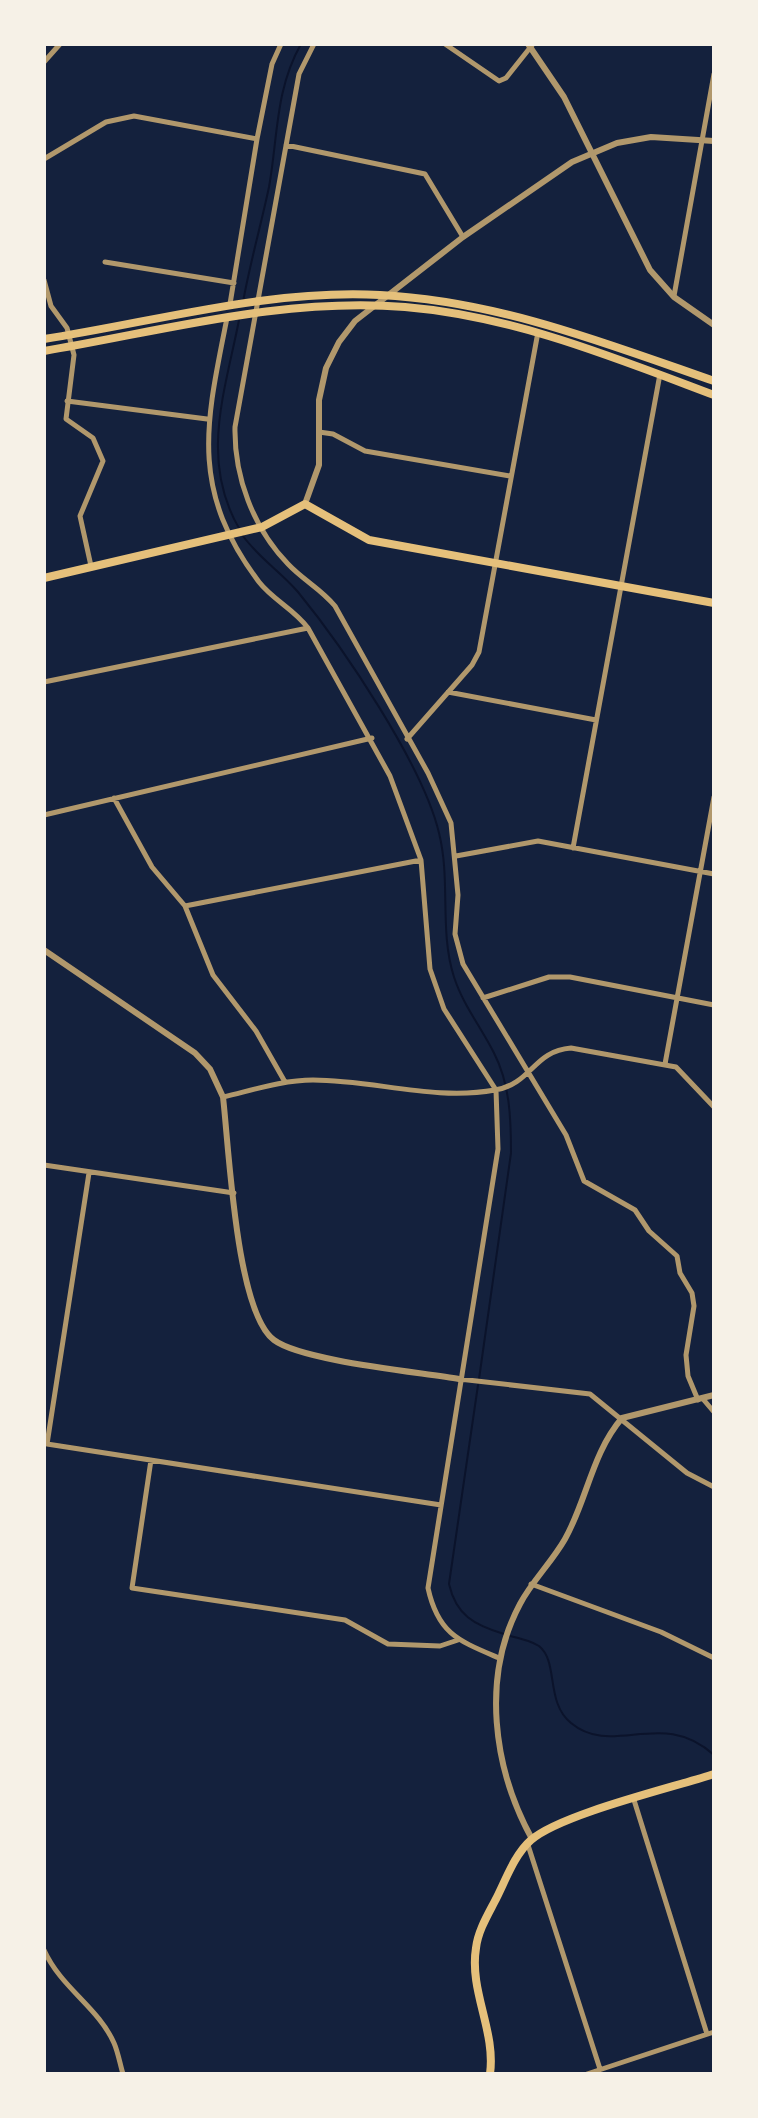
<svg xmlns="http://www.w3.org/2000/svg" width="758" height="2118" font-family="Montserrat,sans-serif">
<rect width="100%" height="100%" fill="#14213d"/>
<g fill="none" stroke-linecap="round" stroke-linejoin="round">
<path stroke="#0b132b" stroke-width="2" d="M243,302C250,263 261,225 269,187C278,137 275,90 301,44
M239,320C225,392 199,461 240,530
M243,536C259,558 281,572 298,592C343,647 423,765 439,833C451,881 439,930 454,977C463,1005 481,1027 494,1053C510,1084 511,1119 511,1153L479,1379
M478,1385L449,1584C456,1615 474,1625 504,1634
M510,1636C519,1638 531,1641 539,1646C559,1662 545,1702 571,1723C613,1758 662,1707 714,1755"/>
<path stroke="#b1986c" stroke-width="5" d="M314,44L299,74L235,427C234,476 253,528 288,564C303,580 321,589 335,606L428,773L451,823L458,895L455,934L463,964L566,1135L584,1181L635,1210L649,1231L677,1256L680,1273L692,1293L694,1306L686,1355L688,1376L698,1400
M445,44L499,81L506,78L533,44
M44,62L60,44
M257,139L272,64L281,44
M286,145L425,174L463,237
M44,159L106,122L134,116L257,139L230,304
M105,262L234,283
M44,280L51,306L67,328L74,355L66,419L93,438L103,461L80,516L91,566
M674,296L714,74
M227,318C206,423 189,489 259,582C273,600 294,609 308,628L390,776L421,860L430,969L444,1009L496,1090L498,1149L428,1588C438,1634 459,1641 499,1658
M67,401L207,419
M319,432L333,434L365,451L510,476
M44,682L308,628
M448,692L596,720
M407,739L472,665L479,652L538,332
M114,798L152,867L185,906L213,975L256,1031L285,1082
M44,815L372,738
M573,848L660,374
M456,856L538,841L714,874
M185,906L421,860
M483,998L549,977H570L714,1005
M665,1064L714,797
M223,1097C253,1090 283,1080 313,1080C374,1080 434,1101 495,1090C532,1084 533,1051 571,1048L676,1067L714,1107
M44,1165L234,1193
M89,1173L47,1444L441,1505
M459,1379L590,1394L687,1473L714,1487
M703,1399L714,1412
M151,1460L132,1588L345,1620L388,1644L440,1646L458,1640
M531,1584L661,1632L714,1658
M634,1800L707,2034
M528,1845L600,2069
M44,1950C61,1988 98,2007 114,2043C118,2052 120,2064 123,2074
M587,2074L714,2032"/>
<path stroke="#b1986c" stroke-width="6" d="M528,44L564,97L650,270L674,297L714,325
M305,504L319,465V400L326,368L339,342L355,321L463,237L572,162L617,143L651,137L714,141
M44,950L195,1053L210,1069L223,1097C229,1148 236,1312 274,1340C302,1361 419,1372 459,1379
M532,1839C493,1768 481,1677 520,1604C532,1581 552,1562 565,1539C587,1500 592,1453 622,1418L714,1395"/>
<path stroke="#e5c07b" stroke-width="8" d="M44,339C155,322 267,289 380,295C498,301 605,343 714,381
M44,351C163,331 283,297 405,307C513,316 613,357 714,395
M44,578L262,527L305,504L369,540L714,603"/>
<path stroke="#e5c07b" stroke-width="8" d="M490,2074C496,2031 469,1991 476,1948C478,1930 489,1913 497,1897C506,1879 515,1854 531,1840C561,1814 671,1788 714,1774"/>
</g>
<rect width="758" height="2118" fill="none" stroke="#f6f1e7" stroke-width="92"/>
</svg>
